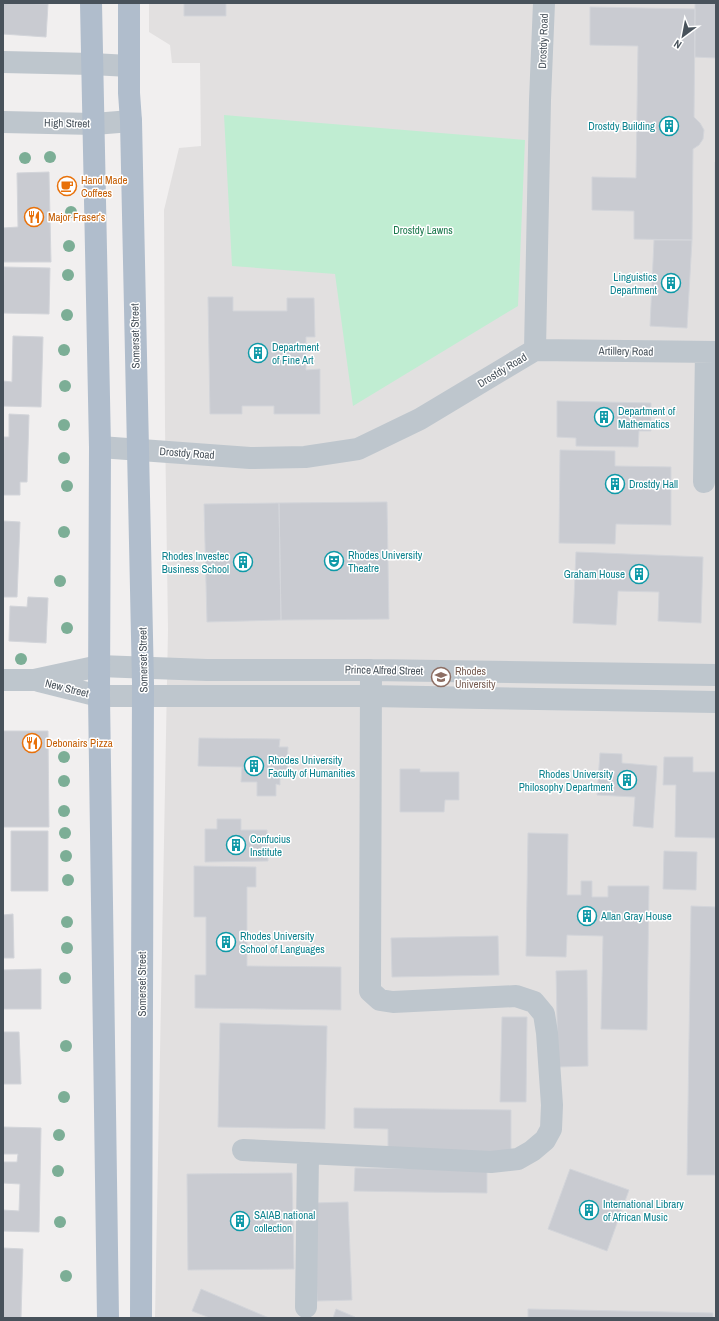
<svg xmlns="http://www.w3.org/2000/svg" width="719" height="1321" font-family="'Archivo Narrow',sans-serif">
<rect width="100%" height="100%" fill="#f1efef"/>
<path fill="#e2e0e0" d="M149,3H716V1318H155L168,629L165,426L164,210L179,148L201,146L200,63H172L170,45L149,32Z"/>
<path fill="#c0edd2" d="M224,115L525,140L518,306L353,406L335,274L232,266Z"/>
<path fill="#c9cbd1" stroke="#d3d5da" d="M3,3L48,4L46,37L3,34Z
M184,3H226V16H184Z
M695,3H716V58L695,57Z
M590,7L695,9L694,117L700,123L704,130L703,139L699,145L693,149L692,240L634,239V211L592,210V177L636,178L638,46L590,45Z
M715,162H716V310H715Z
M49,172L51,262H3V228L18,227L17,173Z
M654,240H692L687,328L650,326Z
M4,267L50,268L49,314L3,313Z
M208,297H233V311H287V298H314L315,337H306V370L320,369V414H274V406H242V414H210Z
M13,336L43,337L41,407L3,406V381L12,382Z
M557,401L651,403V431H639L638,447L576,446V438L557,437Z
M9,414L29,415L27,482H20V495H3L4,437H9Z
M560,450L615,451V466L671,467V525L616,524L615,544L559,543Z
M387,502L389,619L281,620L279,503Z
M279,503L281,620L207,622L204,504Z
M3,521L20,522L17,597H3Z
M576,552L703,557L701,623L658,621L659,592L618,591L616,625L573,623Z
M28,597L48,598L46,643L9,641L10,606L27,607Z
M3,731H48L49,827H3Z
M199,738L280,739L279,747H288L287,776H280V785L276,784V796H257V782H241L242,767L198,766Z
M600,753L622,754V763L657,766L653,828L633,826L635,797L597,795Z
M664,757H693V772H716V838L675,837L676,785H663Z
M400,769H420V772H459V800H445L444,812H400Z
M217,819H241V830H267L268,861L205,862V829H217Z
M11,831H48V891H11Z
M528,833L568,834L567,895H581V881H592V897H608V886H649L647,1030L601,1029L603,936L567,935L566,957L526,956Z
M664,851L697,852L696,890L663,889Z
M194,866L256,867V887H247V966L341,967V1010L195,1008V975H206V917H194Z
M691,906L716,907L715,1175H687Z
M13,914L14,958H3V915Z
M498,936L499,975L392,977L391,938Z
M41,969V1009H3V970Z
M587,970L588,1066L558,1067L556,971Z
M502,1017H527L526,1102H500Z
M220,1023L327,1026L325,1129L218,1127Z
M3,1032H19L21,1084H3Z
M354,1108L511,1110V1152L388,1150V1129L354,1128Z
M3,1127L41,1128L39,1232L3,1231V1210L19,1211L20,1184L3,1183V1162H17L18,1154H3Z
M355,1168L487,1169V1193L354,1191Z
M570,1169L629,1190L607,1251L548,1229Z
M292,1173L294,1269L188,1270L187,1174Z
M348,1202L352,1300L317,1301L314,1203Z
M3,1248L23,1249L21,1318H3Z
M201,1289L269,1318H210L192,1311Z
M336,1309L355,1317L354,1318H333Z
M528,1309L713,1313V1318H528Z"/>
<g fill="none" stroke-linecap="round" stroke-linejoin="round">
<path stroke="#bec6cd" stroke-width="22" d="M3,62L92,64L129,66
M3,122L94,124L131,121
M535,350L540,100L544,3
M535,350L716,352
M100,447L250,458L305,457L358,449L420,419L535,350
M704,482L706,352
M3,680H34L99,666L207,670H371L716,675
M39,681L99,696H371L716,702
M243,1150L491,1162L518,1159L532,1151L545,1140L551,1129L552,1105L547,1033L544,1014L534,1002L516,996L393,1002L380,1000L370,991L371,670
M306,1307L308,1153"/>
<path stroke="#b0bdcc" stroke-width="22" d="M91,3L100,447L99,696L108,1318
M129,3V93L131,121L143,683L141,1318"/>
</g>
<g fill="#7cae96">
<circle cx="50" cy="157" r="6"/>
<circle cx="25" cy="158" r="6"/>
<circle cx="71" cy="212" r="6"/>
<circle cx="69" cy="246" r="6"/>
<circle cx="68" cy="275" r="6"/>
<circle cx="67" cy="315" r="6"/>
<circle cx="64" cy="350" r="6"/>
<circle cx="65" cy="386" r="6"/>
<circle cx="64" cy="425" r="6"/>
<circle cx="64" cy="458" r="6"/>
<circle cx="67" cy="486" r="6"/>
<circle cx="64" cy="532" r="6"/>
<circle cx="60" cy="581" r="6"/>
<circle cx="67" cy="628" r="6"/>
<circle cx="21" cy="659" r="6"/>
<circle cx="64" cy="757" r="6"/>
<circle cx="64" cy="781" r="6"/>
<circle cx="64" cy="811" r="6"/>
<circle cx="65" cy="833" r="6"/>
<circle cx="66" cy="856" r="6"/>
<circle cx="68" cy="880" r="6"/>
<circle cx="67" cy="922" r="6"/>
<circle cx="67" cy="948" r="6"/>
<circle cx="65" cy="978" r="6"/>
<circle cx="66" cy="1046" r="6"/>
<circle cx="64" cy="1097" r="6"/>
<circle cx="59" cy="1135" r="6"/>
<circle cx="58" cy="1171" r="6"/>
<circle cx="60" cy="1222" r="6"/>
<circle cx="66" cy="1276" r="6"/>
</g>
<defs>
<g id="building-ring" transform="scale(1)"><circle r="9.5" fill="#fff" stroke="#0f9aa8" stroke-width="1.5"/><path d="M-4-6H4V6H1V3H-1V6H-4ZM-2.5-4.3h1.7v1.8h-1.7ZM.8-4.3h1.7v1.8H.8ZM-2.5-1h1.7V.8h-1.7ZM.8-1h1.7V.8H.8Z" fill="#0f9aa8"/></g>
<g id="cafe-ring" transform="scale(1)"><circle r="9.5" fill="#fff" stroke="#e8710a" stroke-width="1.5"/><path d="M-5.5-4.5H6V0H3Q3 3.5 0 3.5H-2.5Q-5.5 3.5-5.5 0ZM3-3.2v2h1.7v-2ZM-6 4.5H4V6H-6Z" fill="#e8710a"/></g>
<g id="restaurant-ring" transform="scale(1)"><circle r="9.5" fill="#fff" stroke="#e8710a" stroke-width="1.5"/><path d="M-5-6h1v4h1v-4h1v4h1v-4h1v5L-1.5 .5V6h-2V.5L-5-1ZM5-6V6H3V1.5H1.5Q1.5-4 5-6Z" fill="#e8710a"/></g>
<g id="theatre-ring" transform="scale(1)"><circle r="9.5" fill="#fff" stroke="#0f9aa8" stroke-width="1.5"/><path d="M-5-5.5Q0-4 5-5.5V0Q5 5 0 6Q-5 5-5 0ZM-3.3-2.5H-1v1.5H-3.3ZM1-2.5H3.3v1.5H1ZM-2.8 1Q0 5.5 2.8 1Z" fill="#0f9aa8"/></g>
<g id="university-ring" transform="scale(1)"><circle r="9.5" fill="#fff" stroke="#8d6e63" stroke-width="1.5"/><path d="M0-5L7-2L0 1L-7-2ZM-4 1L0 2.5L4 1V4Q0 6-4 4Z" fill="#8d6e63"/></g>
</defs>
<g fill-rule="evenodd">
<use href="#building-ring" x="669" y="126"/>
<use href="#cafe-ring" x="67" y="186"/>
<use href="#restaurant-ring" x="34" y="217"/>
<use href="#building-ring" x="671" y="283"/>
<use href="#building-ring" x="258" y="353"/>
<use href="#building-ring" x="604" y="417"/>
<use href="#building-ring" x="615" y="484"/>
<use href="#theatre-ring" x="334" y="561"/>
<use href="#building-ring" x="243" y="562"/>
<use href="#building-ring" x="639" y="574"/>
<use href="#university-ring" x="441" y="677"/>
<use href="#restaurant-ring" x="32" y="743"/>
<use href="#building-ring" x="254" y="766"/>
<use href="#building-ring" x="627" y="780"/>
<use href="#building-ring" x="236" y="845"/>
<use href="#building-ring" x="587" y="916"/>
<use href="#building-ring" x="226" y="942"/>
<use href="#building-ring" x="589" y="1210"/>
<use href="#building-ring" x="240" y="1221"/>
</g>
<g text-anchor="middle" stroke-width="3" stroke-linejoin="round" paint-order="stroke">
<g font-size="11" fill="#48525b" stroke="#fff">
<text transform="translate(543 41) rotate(-88)" y="4">Drostdy Road</text>
<text transform="translate(67 123) rotate(1)" y="4">High Street</text>
<text transform="translate(135 336) rotate(-91)" y="4">Somerset Street</text>
<text transform="translate(626 351) rotate(1)" y="4">Artillery Road</text>
<text transform="translate(502 370) rotate(-31)" y="4">Drostdy Road</text>
<text transform="translate(187 453) rotate(4)" y="4">Drostdy Road</text>
<text transform="translate(143 660) rotate(-91)" y="4">Somerset Street</text>
<text transform="translate(384 670) rotate(1)" y="4">Prince Alfred Street</text>
<text transform="translate(67 688) rotate(14)" y="4">New Street</text>
<text transform="translate(142 984) rotate(-90)" y="4">Somerset Street</text>
</g>
<g font-size="11" fill="#0d838f" stroke="#fff" text-anchor="start">
<text x="655" y="130" text-anchor="end">Drostdy Building</text>
<text x="657" y="281" text-anchor="end">Linguistics<tspan x="657" dy="13">Department</tspan></text>
<text x="272" y="351">Department<tspan x="272" dy="13">of Fine Art</tspan></text>
<text x="618" y="415">Department of<tspan x="618" dy="13">Mathematics</tspan></text>
<text x="629" y="488">Drostdy Hall</text>
<text x="348" y="559">Rhodes University<tspan x="348" dy="13">Theatre</tspan></text>
<text x="229" y="560" text-anchor="end">Rhodes Investec<tspan x="229" dy="13">Business School</tspan></text>
<text x="625" y="578" text-anchor="end">Graham House</text>
<text x="268" y="764">Rhodes University<tspan x="268" dy="13">Faculty of Humanities</tspan></text>
<text x="613" y="778" text-anchor="end">Rhodes University<tspan x="613" dy="13">Philosophy Department</tspan></text>
<text x="250" y="843">Confucius<tspan x="250" dy="13">Institute</tspan></text>
<text x="601" y="920">Allan Gray House</text>
<text x="240" y="940">Rhodes University<tspan x="240" dy="13">School of Languages</tspan></text>
<text x="603" y="1208">International Library<tspan x="603" dy="13">of African Music</tspan></text>
<text x="254" y="1219">SAIAB national<tspan x="254" dy="13">collection</tspan></text>
</g>
<g font-size="11" fill="#c56008" stroke="#fff" text-anchor="start">
<text x="81" y="184">Hand Made<tspan x="81" dy="13">Coffees</tspan></text>
<text x="48" y="221">Major Fraser's</text>
<text x="46" y="747">Debonairs Pizza</text>
</g>
<g font-size="11" fill="#1c794d" stroke="#fff">
<text x="423" y="234">Drostdy Lawns</text>
</g>
<g font-size="11" fill="#785e54" stroke="#fff" text-anchor="start">
<text x="455" y="675">Rhodes<tspan x="455" dy="13">University</tspan></text>
</g>
</g>
<rect width="719" height="1321" fill="none" stroke="#48525b" stroke-width="8"/>
<g transform="translate(683 36) rotate(212)" stroke="#ffffff" stroke-width="3" paint-order="stroke">
<path d="M0-3L7 15L0 10L-7 15Z" fill="#48525b"/>
<text y="-6" font-size="11" font-weight="bold" text-anchor="middle" fill="#48525b">N</text>
</g>
</svg>
